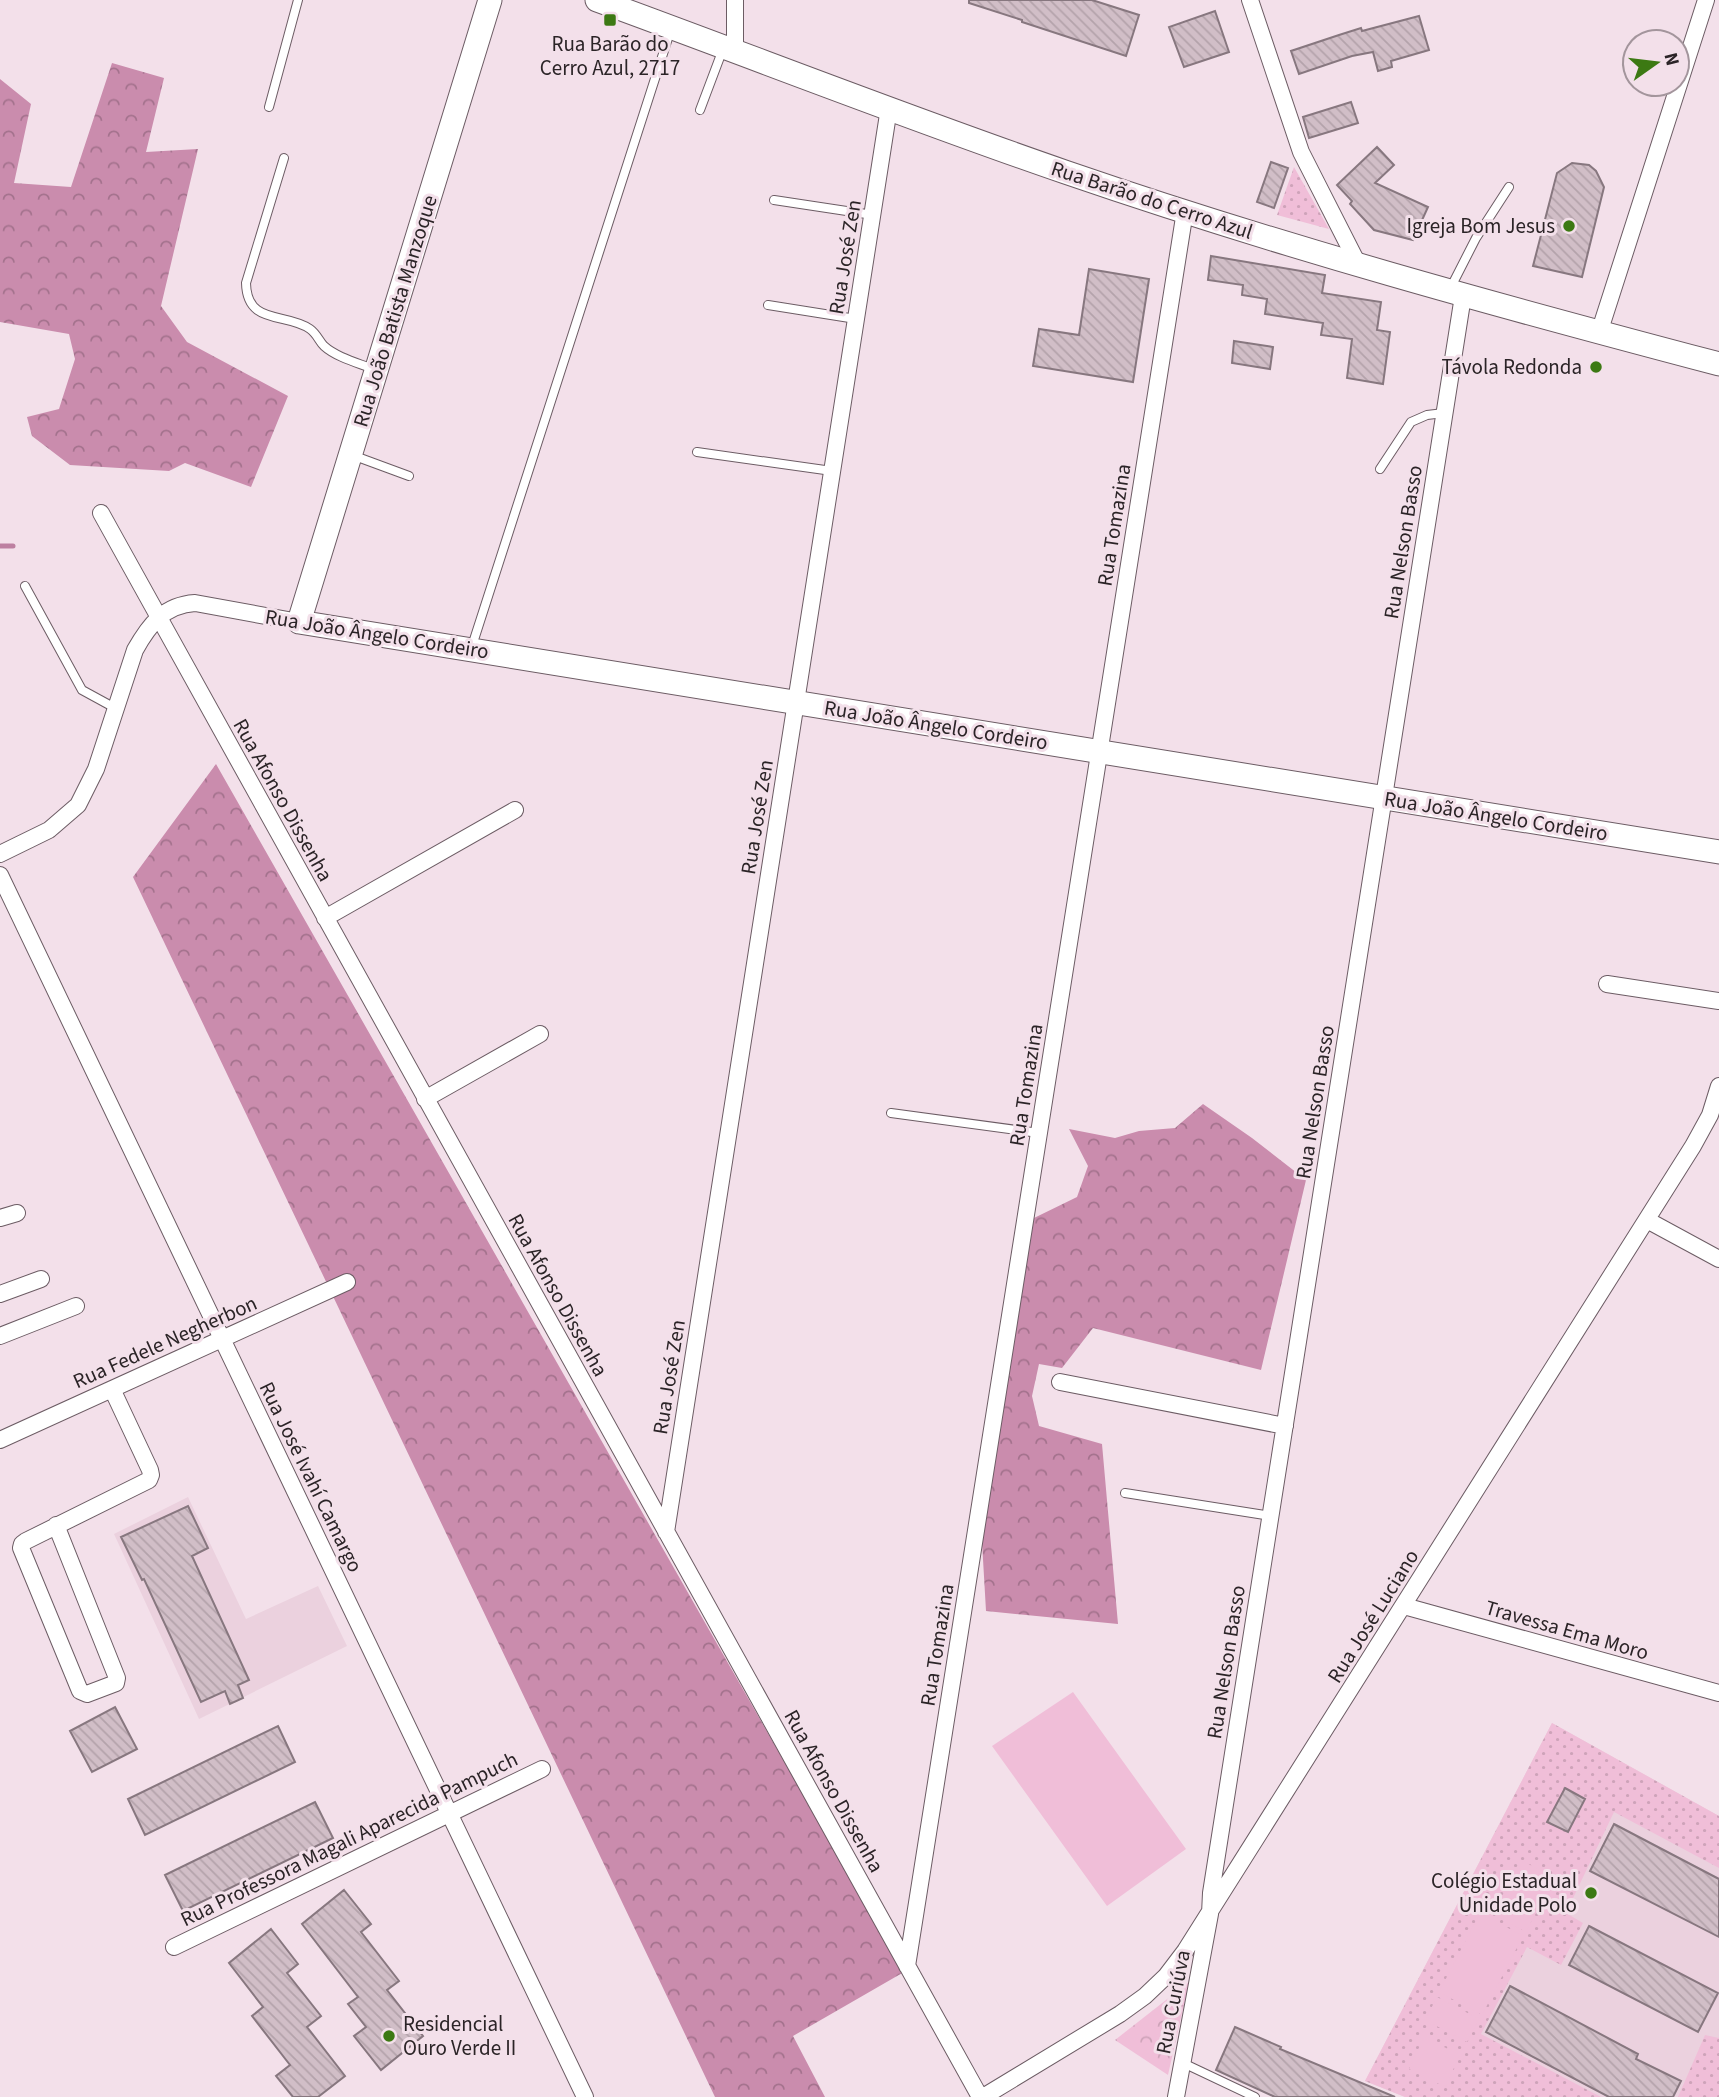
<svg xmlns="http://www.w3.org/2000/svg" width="1719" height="2097" font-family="'Source Sans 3',sans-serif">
<defs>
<pattern id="grass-dots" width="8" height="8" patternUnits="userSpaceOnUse" patternTransform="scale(1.75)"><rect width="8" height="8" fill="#f0bed8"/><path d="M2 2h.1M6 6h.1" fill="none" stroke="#cea3b9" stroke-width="1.8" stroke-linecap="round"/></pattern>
<pattern id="forest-crowns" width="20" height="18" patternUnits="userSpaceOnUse" patternTransform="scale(1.75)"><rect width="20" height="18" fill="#ca8cad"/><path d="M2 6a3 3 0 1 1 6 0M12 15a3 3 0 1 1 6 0" fill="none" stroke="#a4728d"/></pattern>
<pattern id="park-crowns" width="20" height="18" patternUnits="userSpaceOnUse" patternTransform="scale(1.75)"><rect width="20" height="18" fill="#f0bed8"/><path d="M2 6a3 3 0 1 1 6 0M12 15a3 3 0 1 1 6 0" fill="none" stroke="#cea3b9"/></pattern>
<pattern id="building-back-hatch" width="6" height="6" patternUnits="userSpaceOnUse" patternTransform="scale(1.75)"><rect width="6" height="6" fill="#d1bec7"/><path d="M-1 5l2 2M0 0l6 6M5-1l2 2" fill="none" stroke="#b4a3ab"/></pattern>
</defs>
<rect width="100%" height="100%" fill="#f3e0ea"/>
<path fill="#ebd1de" d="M188,1497L246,1619L318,1586L347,1646L199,1719L114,1534Z
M1552,1723L1719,1816V2097H1405L1365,2081Z"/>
<path fill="url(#grass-dots)" d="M1294,167L1329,229L1277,215Z
M1552,1723L1719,1816V1868L1614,1812L1566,1913L1583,1923L1561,1965L1527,1947L1481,2034L1601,2097H1405L1365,2081Z
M1705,2035L1719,2038V2097H1678Z"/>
<path fill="url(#forest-crowns)" d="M112,63L164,78L146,152L198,149L161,306L187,342L288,396L251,487L185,463L169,471L70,465L32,436L27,417L59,409L75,359L69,334L0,322V79L31,104L14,183L71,187Z
M216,764L904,1972L793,2036L825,2097H715L133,877Z
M1203,1104L1252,1138L1306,1180L1261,1370L1093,1328L1062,1368L1039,1364L1032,1396L1039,1426L1102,1444L1118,1624L986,1611L982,1542L1034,1218L1077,1197L1088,1166L1069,1129L1115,1138L1139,1131L1175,1128Z"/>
<path fill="url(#park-crowns)" d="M1189,1982L1168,2075L1115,2040Z"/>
<path fill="#f0bed8" d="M1073,1692L1186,1849L1107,1906L992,1746Z
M1523,1861L1554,1878L1526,1932L1494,1915Z
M1480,1913L1523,1936L1482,2015L1439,1992Z
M1437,1997L1479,2019L1467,2042L1425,2020Z
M1424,2037L1460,2055L1445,2087L1409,2069Z"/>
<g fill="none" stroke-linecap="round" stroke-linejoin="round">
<path stroke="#bd80a1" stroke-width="5" d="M0,546H13"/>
</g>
<path fill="url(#building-back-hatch)" stroke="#87777f" stroke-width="2" d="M969,0H1092L1139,15L1126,56L1022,22V20L969,3Z
M1215,11L1229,52L1184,67L1169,27Z
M1419,16L1429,50L1391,61L1392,67L1378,71L1373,52L1352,56L1299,74L1291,51L1339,35L1361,28L1362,31Z
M1351,102L1358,123L1309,138L1303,117Z
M1377,147L1394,165L1375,183L1428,207L1413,240L1374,230L1350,204L1352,201L1337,185Z
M1271,162L1288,168L1274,208L1257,202Z
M1572,163L1589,165L1596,171L1604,187L1582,277L1533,266L1557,173Z
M1211,256L1325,275L1322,293L1381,302L1377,330L1390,332L1383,384L1347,378L1352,339L1321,335L1323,323L1265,314L1267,299L1242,295L1243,285L1208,280Z
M1089,269L1149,279L1133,382L1033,366L1039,329L1079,335Z
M1234,341L1273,347L1270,369L1232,363Z
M188,1506L208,1548L192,1556L249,1680L238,1685L243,1698L230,1704L225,1691L201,1702L144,1579L142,1580L121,1537Z
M115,1707L137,1749L92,1772L70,1731Z
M278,1726L295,1762L145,1835L128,1799Z
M1565,1788L1585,1799L1568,1832L1547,1822Z
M315,1802L333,1838L183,1911L165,1875Z
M1614,1824L1719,1879V1937L1590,1871Z
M344,1890L371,1924L361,1932L399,1981L387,1990L423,2036L381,2070L354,2036L366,2027L348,2004L358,1997L302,1924Z
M1589,1926L1718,1993L1698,2032L1569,1965Z
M271,1929L298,1964L287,1973L321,2016L307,2027L345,2076L318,2097H293L276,2076L290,2065L252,2016L263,2007L229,1963Z
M1510,1986L1638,2054L1636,2059L1681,2081L1673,2097H1609L1486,2032Z
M1235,2027L1281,2047L1280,2049L1395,2097H1275L1216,2070Z"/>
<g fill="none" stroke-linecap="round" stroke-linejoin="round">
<g stroke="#6c5c64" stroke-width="10">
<path id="lane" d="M269,107L298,0
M700,110L723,49
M284,158L246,283C247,326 286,312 310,329C317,334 319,341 324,346C336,357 358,363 373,369
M774,200L873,215
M1451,287L1476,238L1509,187
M768,305L856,319
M697,452L832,471
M352,455L409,476
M1380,469L1411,422L1427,415L1444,413
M25,586L82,690L115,708
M472,646L671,29
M891,1113L1039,1133
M1125,1493L1271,1516
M1183,2063L1255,2097"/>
</g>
<g stroke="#6c5c64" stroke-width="18">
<path id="street" d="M735,0V50
M1250,0L1301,152L1359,266
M1599,333L1706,0
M101,513L980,2097
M0,854L49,830L78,805L96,769L135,650C149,625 164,605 195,603L299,622
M0,875L585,2097
M325,918L515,810
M1607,984L1719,1001
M425,1099L540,1034
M0,1218L17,1213
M1647,1220L1719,1259
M0,1294L41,1279
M0,1336L76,1306
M1060,1382L1285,1426
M0,1440L347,1282
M56,1525L117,1678L116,1683L87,1694L80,1691L21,1548L22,1544L26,1541L149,1480L151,1475L150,1470L112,1389
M666,1532L889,108
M1404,1606L1719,1693
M174,1947L542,1769
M907,1966L1185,211
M983,2097L1120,2014L1145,1996L1166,1976L1185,1951L1693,1146L1710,1115L1719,1086
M1176,2097L1210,1914L1211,1893L1463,296"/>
</g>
<g stroke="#6c5c64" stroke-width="25">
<path id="secondary" d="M490,0L299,622L1719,852
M597,0C753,57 908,118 1065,172C1280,246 1499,306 1719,364"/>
</g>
<use href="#lane" stroke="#fff" stroke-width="8"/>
<use href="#street" stroke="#fff" stroke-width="16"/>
<use href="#secondary" stroke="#fff" stroke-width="23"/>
</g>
<g fill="#3c7913" stroke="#f3e0ea" stroke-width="2.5">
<rect x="603" y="13" width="14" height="14" rx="3.5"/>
<circle cx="1569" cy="226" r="7"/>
<circle cx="1596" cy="367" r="7"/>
<circle cx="1591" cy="1893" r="7"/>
<circle cx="389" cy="2036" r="7"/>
</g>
<g text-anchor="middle" stroke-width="6" stroke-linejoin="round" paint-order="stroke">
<g font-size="21" fill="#2b2427" stroke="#f3e0ea" text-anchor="end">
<text x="610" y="51" text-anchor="middle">Rua Barão do<tspan x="610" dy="24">Cerro Azul, 2717</tspan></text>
<text x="1555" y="233">Igreja Bom Jesus</text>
<text x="1582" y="374">Távola Redonda</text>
<text x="1577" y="1888">Colégio Estadual<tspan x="1577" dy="24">Unidade Polo</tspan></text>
<text x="403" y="2031" text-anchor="start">Residencial<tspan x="403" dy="24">Ouro Verde II</tspan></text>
</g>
<g font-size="21" fill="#2b2427" stroke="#f3e0ea">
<text transform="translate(1152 200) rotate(18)" y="7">Rua Barão do Cerro Azul</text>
<text transform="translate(845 257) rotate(-81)" y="7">Rua José Zen</text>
<text transform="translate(395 311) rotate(-73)" y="7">Rua João Batista Manzoque</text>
<text transform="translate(1114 525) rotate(-81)" y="7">Rua Tomazina</text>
<text transform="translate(1403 542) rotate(-81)" y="7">Rua Nelson Basso</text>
<text transform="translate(377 634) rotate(9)" y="7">Rua João Ângelo Cordeiro</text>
<text transform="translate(936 725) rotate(9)" y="7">Rua João Ângelo Cordeiro</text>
<text transform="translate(283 800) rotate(61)" y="7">Rua Afonso Dissenha</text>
<text transform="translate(1496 816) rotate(9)" y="7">Rua João Ângelo Cordeiro</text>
<text transform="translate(757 817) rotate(-81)" y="7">Rua José Zen</text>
<text transform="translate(1026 1085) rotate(-81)" y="7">Rua Tomazina</text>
<text transform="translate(1315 1102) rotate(-81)" y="7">Rua Nelson Basso</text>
<text transform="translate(558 1295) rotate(61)" y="7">Rua Afonso Dissenha</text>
<text transform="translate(165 1342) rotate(-24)" y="7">Rua Fedele Negherbon</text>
<text transform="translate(669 1377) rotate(-81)" y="7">Rua José Zen</text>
<text transform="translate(311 1477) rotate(64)" y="7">Rua José Ivahí Camargo</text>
<text transform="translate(1373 1616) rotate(-58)" y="7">Rua José Luciano</text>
<text transform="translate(1567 1630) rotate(16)" y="7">Travessa Ema Moro</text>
<text transform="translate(937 1645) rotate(-81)" y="7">Rua Tomazina</text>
<text transform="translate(1226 1662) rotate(-81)" y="7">Rua Nelson Basso</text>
<text transform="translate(834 1791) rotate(61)" y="7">Rua Afonso Dissenha</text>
<text transform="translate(349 1839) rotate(-26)" y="7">Rua Professora Magali Aparecida Pampuch</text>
<text transform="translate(1173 2002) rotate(-79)" y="7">Rua Curiúva</text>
</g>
</g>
<g transform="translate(1656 63) rotate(76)"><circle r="33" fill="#f3e0ea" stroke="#a3959c" stroke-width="2"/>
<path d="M0-5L12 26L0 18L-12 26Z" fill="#3c7913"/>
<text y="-10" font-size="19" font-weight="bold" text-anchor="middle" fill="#2b2427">N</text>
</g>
</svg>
